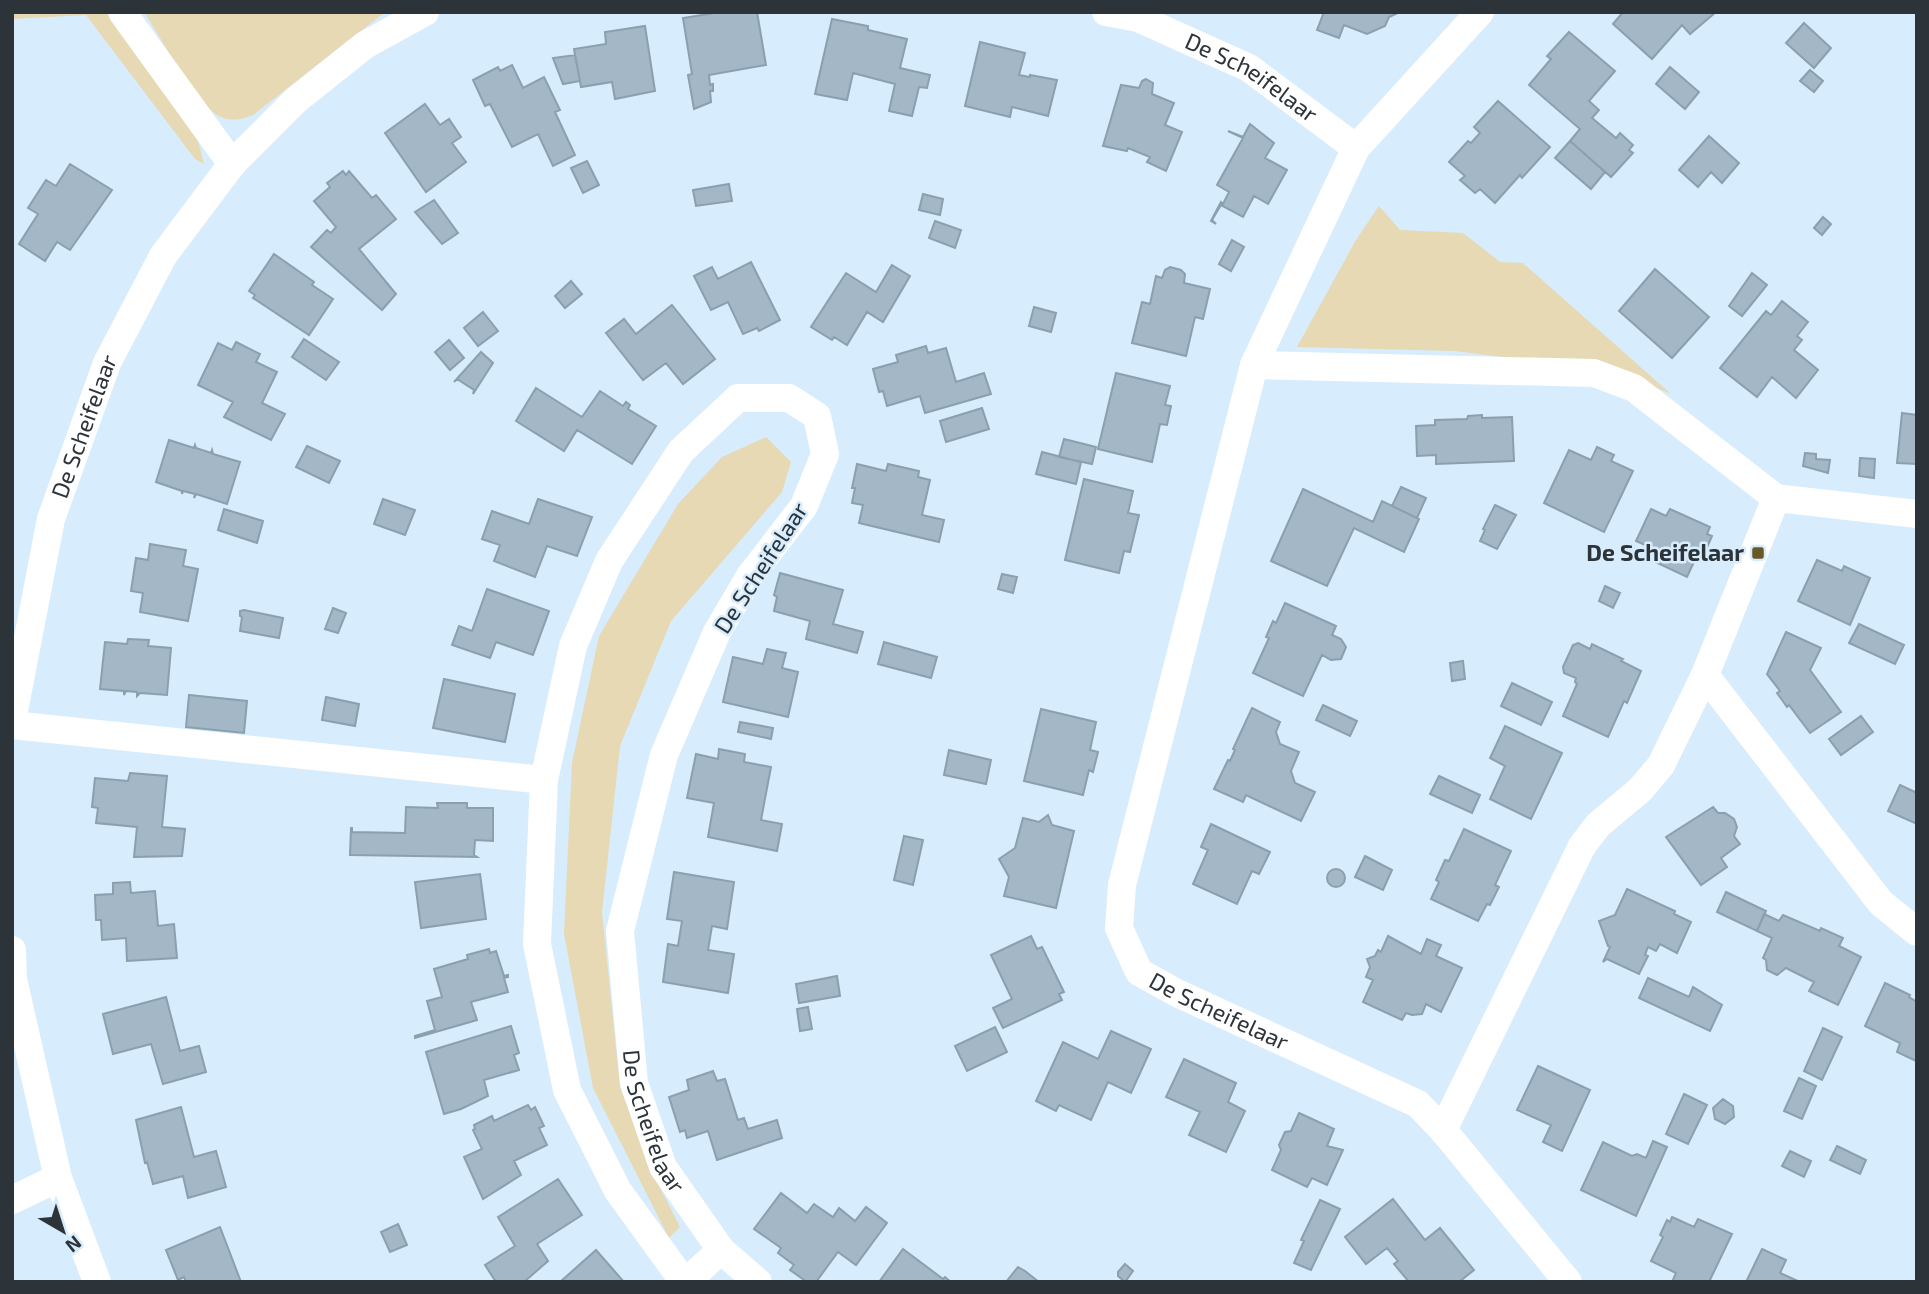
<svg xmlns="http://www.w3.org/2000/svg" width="1929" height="1294" font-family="'Exo 2',sans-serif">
<rect width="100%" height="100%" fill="#d7ecfc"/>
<path fill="#e6d9b3" d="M12,12H110L197,137L204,164L195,159L86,15L12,19Z
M144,12H388L380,16L253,115C243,119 233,122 221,117C196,106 161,37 144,12Z
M1379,206L1400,230L1463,233L1500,262L1523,263L1671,394L1620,372L1455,351L1297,347L1356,240Z
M766,437L791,462L782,492L671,621L620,746L602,912L620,1087L656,1180L680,1227L669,1238L593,1088L564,934L572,763L599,636L678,504L722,457Z"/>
<path fill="#a3b7c6" stroke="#8b9fad" stroke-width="2" d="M720,12H757L766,65L709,75L710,85L713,84V91H710L711,102L694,109L688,75L692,74L683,18Z
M1324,12H1400L1389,17L1385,26L1367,34L1344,25L1339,38L1317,30Z
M1623,12H1716L1690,34L1682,25L1652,59L1613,24Z
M832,19L868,26V30L907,39L900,68L930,75L927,88L919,87L912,116L889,111L895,84L853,73L847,100L815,94Z
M1804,23L1831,48L1814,68L1786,43Z
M645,26L655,91L615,99L612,82L581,87L574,49L606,44L605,32Z
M1569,32L1615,71L1589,101L1599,110L1592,118L1616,138L1620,133L1633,145L1629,150L1633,153L1611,177L1570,141L1580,129L1529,85L1551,59L1547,56Z
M980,42L1025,53L1019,75L1030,77V75L1057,80L1048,116L1012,107L1010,117L965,106Z
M575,55L580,81L563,84L553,58Z
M512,65L523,88L544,77L560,110L555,112L575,155L553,166L538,134L512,147L490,104L485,106L473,80L498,67L500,71Z
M1670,67L1699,92L1685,109L1656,84Z
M1810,70L1823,81L1814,92L1800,81Z
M1146,79L1153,83L1152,94L1174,103L1165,125L1182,132L1166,171L1147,162L1150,157L1128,148L1127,151L1103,146L1121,85L1139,88L1142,81Z
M1498,101L1550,147L1522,178L1520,175L1495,203L1480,189L1475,193L1460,180L1465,176L1449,162L1468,141L1471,143L1480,133L1474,127Z
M425,104L440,125L449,119L461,137L452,143L466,162L426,192L385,133Z
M1250,124L1274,143L1265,158L1287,170L1268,204L1254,196L1243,217L1221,205L1212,220L1216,224L1211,221L1221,202L1223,204L1229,192L1217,185L1243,138L1228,131L1243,137Z
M1709,136L1739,163L1722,183L1711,172L1698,187L1679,170Z
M1570,141L1605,172L1591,189L1555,158Z
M587,161L599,185L583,193L571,168Z
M70,164L112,190L70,250L57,242L45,261L19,244L38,214L28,208L46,180L56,186Z
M343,171L346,175L349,171L372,198L376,195L396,219L359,249L396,294L382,310L311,247L327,230L331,233L336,227L314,201L330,187L327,183Z
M729,184L732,201L696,206L693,190Z
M923,194L943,199L940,215L919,210Z
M434,200L458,233L442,244L415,212Z
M1823,217L1831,224L1822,235L1814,228Z
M935,221L961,230L955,248L929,238Z
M1232,240L1244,247L1231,271L1219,264Z
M274,254L314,282L312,285L333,299L309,335L253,298L255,295L249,291Z
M751,262L780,320L759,331L757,328L743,334L728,302L711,310L694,276L712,267L718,279Z
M892,265L910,276L883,322L867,312L847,345L834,337L832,340L811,327L846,273L876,292Z
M1170,267L1181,270L1185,274L1184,283L1210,289L1203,319L1195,317L1186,356L1132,343L1142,302L1150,304L1156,276L1162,278L1165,270Z
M1655,269L1709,317L1672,358L1619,311Z
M1752,273L1767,285L1742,316L1729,306Z
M571,281L582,294L565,308L555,296Z
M1782,301L1808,322L1797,336L1802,340L1794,350L1818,370L1796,398L1772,377L1757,397L1720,368L1766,311L1771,315Z
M672,305L715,359L683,384L666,363L643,380L606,333L624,319L636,334Z
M1034,307L1056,313L1051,332L1029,326Z
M483,312L498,331L478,346L464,328Z
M304,339L339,362L326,380L292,357Z
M449,340L464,358L450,370L435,352Z
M236,342L260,354L256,362L277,372L262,403L285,414L271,440L224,417L233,402L198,385L218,343L232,350Z
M926,346L928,353L946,348L956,382L984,373L991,394L925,413L920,396L887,406L883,391L879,392L873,369L898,362L896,355Z
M481,352L493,363L473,394L474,390L457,379L454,382Z
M1116,373L1170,386L1165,405L1171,406L1167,425L1160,424L1152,462L1098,449Z
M536,388L582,417L600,391L623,406L626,402L630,405L628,409L656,426L632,464L577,430L564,451L516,421Z
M982,408L989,429L946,442L940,421Z
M1902,413L1917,415V464L1897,463Z
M1482,415V418L1512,417L1514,461L1436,464V455L1417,456L1416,426L1435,425V420L1467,419L1468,416Z
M1064,439L1096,447L1092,464L1059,457Z
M169,440L194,448L195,445L196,448L211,453L212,450L213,454L240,462L227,504L196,494L194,498L195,494L183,491L182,494V491L156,482Z
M307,446L340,461L329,483L296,467Z
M1597,447L1614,455L1611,461L1633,471L1604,532L1544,503L1569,450L1591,460Z
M1042,452L1081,462L1076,484L1036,474Z
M1805,453L1816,454V459L1830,460L1828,473L1803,466Z
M1860,458L1875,459L1874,478L1859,476Z
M857,464L886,471L888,464L919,471L918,477L930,480L922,515L944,520L939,542L859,523L863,505L852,503L855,488H852Z
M1084,479L1133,491L1128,513L1139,515L1130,552L1124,551L1119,573L1065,560Z
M1401,487L1426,498L1417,518L1392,506Z
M1303,489L1373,522L1382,501L1419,519L1404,552L1354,528L1327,586L1271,561Z
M383,499L415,510L405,535L374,524Z
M538,499L592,517L577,556L547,546L535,577L494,561L500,545L482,539L492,511L529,524Z
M1495,505L1516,515L1497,549L1480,541L1485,530L1483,529Z
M224,509L263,521L257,543L218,530Z
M1651,509L1666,516L1670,509L1710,527L1707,534L1712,536L1705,552L1700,549L1687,577L1647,558L1652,548L1636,541Z
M150,544L186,550L183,566L198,569L188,621L140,612L143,593L131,591L136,558L148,560Z
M1817,560L1842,571L1844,566L1870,578L1850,625L1798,601Z
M780,573L843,590L833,624L863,632L857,653L806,639L810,621L774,611L777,597L774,595Z
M1002,574L1017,577L1013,593L998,589Z
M1605,586L1620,593L1613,608L1599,601Z
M487,589L549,611L533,655L496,642L490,658L452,645L459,626L472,631Z
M1285,603L1336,626L1332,635L1341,639L1346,647L1341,659L1331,660L1322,655L1303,696L1253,673L1269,638L1266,637L1273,621L1276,623Z
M333,608L346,613L338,633L325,629Z
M244,610L283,618L279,638L240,631L242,617L240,616V611Z
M1859,624L1904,645L1895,664L1849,643Z
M1786,632L1821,648L1810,670L1841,712L1810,733L1789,705L1787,707L1777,693L1780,691L1767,674Z
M128,639L149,640L148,646L171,648L167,695L140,693L137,696V692L126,691L124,695V691L100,689L105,642L127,644Z
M884,642L937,657L931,678L878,664Z
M1578,643L1590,649L1592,644L1623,659L1621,661L1641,671L1627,703L1624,701L1608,737L1563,716L1577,684L1575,682L1576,678L1564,673L1563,667L1573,645Z
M767,649L786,653L782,668L798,672L788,717L723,702L733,657L763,664Z
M1463,661L1465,679L1452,681L1450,663Z
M444,679L515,694L505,742L433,728Z
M1512,683L1552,702L1541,725L1501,706Z
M189,695L247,701L244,733L186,727Z
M326,697L359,704L355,726L322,720Z
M1323,705L1357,721L1350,736L1316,720Z
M1252,708L1280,722L1276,732L1280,744L1299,752L1291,771L1295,783L1315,792L1301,821L1246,795L1243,802L1214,789L1228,760L1230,761L1235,750L1233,749Z
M1041,709L1096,722L1090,750L1098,752L1093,772L1089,770L1083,795L1024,781Z
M1861,716L1873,732L1841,755L1829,739Z
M740,722L773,728L771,739L738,732Z
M1505,726L1562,753L1531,819L1490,799L1505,766L1490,758Z
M719,749L745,754L744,762L771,767L761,820L782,824L777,851L708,837L714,803L687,798L696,754L718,759Z
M949,750L991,760L986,784L944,775Z
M130,773L167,776L162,827L185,829L182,856L134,857L137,827L96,823L98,808L92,807L95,778L128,781Z
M1439,776L1480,795L1472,813L1430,794Z
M1900,785L1917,793V824L1888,811Z
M437,803H467V808H493V841L475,840L474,855L477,857L350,855L351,828H352V832L405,833L406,807L438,808Z
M1713,807L1718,813H1725L1734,819L1737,827L1734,836L1740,844L1721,858L1727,867L1701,885L1666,837Z
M1048,815L1052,825L1074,831L1056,908L1004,896L1009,877L999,859L1015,848L1023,818L1039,822Z
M1211,824L1270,852L1259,874L1252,871L1237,904L1193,884L1208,850L1201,847Z
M1464,829L1511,851L1495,885L1499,887L1490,905L1487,904L1478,921L1431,899L1439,882L1436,880L1445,860L1449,861Z
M904,836L923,840L913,885L894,880Z
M1365,856L1392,870L1383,890L1355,877Z
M1327 878a9 9 0 1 1 18 0a9 9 0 1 1-18 0Z
M674,872L734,882L727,929L712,926L708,950L734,954L728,993L663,982L668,944L678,946L682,921L667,919Z
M480,874L486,919L421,928L415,882Z
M130,882L131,893L155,891L158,926L174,924L177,958L127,961L126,938L102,940L101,920H96L95,895L113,894V883Z
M1627,889L1675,911L1674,914L1691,922L1677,953L1660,944L1656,951L1648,947L1645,955L1648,956L1639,974L1607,959L1603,962L1610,947L1608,946L1599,921L1615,915Z
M1726,892L1766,911L1757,931L1717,912Z
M1764,914L1779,921L1783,915L1820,931L1821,928L1843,938L1839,946L1861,957L1838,1005L1809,991L1814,982L1786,968L1777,975L1767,970L1766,960L1763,958L1772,938L1757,931Z
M1031,936L1037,949L1042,947L1064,992L1059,994L1062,1000L1003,1028L993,1008L1012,999L991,955Z
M1388,936L1421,954L1427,939L1441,945L1436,956L1462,968L1441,1012L1426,1004L1422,1014L1412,1015L1406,1013L1402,1020L1363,1002L1373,980L1366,977L1370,967L1367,959L1375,956L1378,950L1381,952Z
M489,949L490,953L496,951L504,976L508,975V977L504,978L508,992L471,1002L477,1020L415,1038V1036L435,1030L427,1001L442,997L434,969L468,959L467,955Z
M837,976L840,996L799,1003L796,984Z
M1648,978L1689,997L1693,987L1722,1005L1710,1031L1639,998Z
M1885,983L1910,995L1909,997L1917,1002L1916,1061L1897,1052L1900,1043L1865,1026Z
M166,997L180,1051L199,1046L206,1072L163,1084L151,1044L113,1054L103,1014Z
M808,1007L812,1029L800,1031L797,1009Z
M511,1026L519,1053L514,1055L519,1070L484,1080L488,1096L461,1109L444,1114L426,1052Z
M995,1027L1007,1052L967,1071L955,1046Z
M1823,1028L1842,1037L1822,1080L1804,1071Z
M1111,1031L1151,1049L1131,1093L1108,1082L1091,1120L1059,1105L1056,1111L1036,1101L1063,1042L1098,1059Z
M1184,1059L1236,1083L1228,1102L1245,1111L1226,1152L1189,1135L1200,1112L1166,1097Z
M1538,1066L1590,1090L1562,1151L1543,1142L1551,1125L1517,1110Z
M713,1071L717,1081L725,1079L738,1120L744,1118L748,1129L777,1120L782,1138L717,1160L708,1131L687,1138L685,1130L680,1132L669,1097L689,1090L687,1080Z
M1799,1078L1816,1086L1802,1119L1784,1111Z
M1684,1094L1707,1105L1688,1144L1666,1134Z
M1723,1099L1733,1106L1734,1117L1725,1124L1715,1119L1713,1108Z
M528,1105L531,1110L535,1107L544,1126L539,1128L547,1145L514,1161L521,1175L483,1199L464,1157L482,1149L473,1130L475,1129L474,1125L492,1116L494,1121Z
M181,1107L194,1157L216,1151L226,1187L188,1198L183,1176L153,1184L147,1162L145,1163L136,1120Z
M1299,1113L1334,1129L1327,1146L1343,1150L1327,1185L1312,1178L1307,1187L1272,1170L1281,1150L1279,1145L1285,1132L1291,1131Z
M1653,1141L1667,1147L1636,1216L1581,1190L1603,1142L1632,1156L1637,1154L1646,1158Z
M1837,1146L1866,1160L1860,1174L1830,1160Z
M1790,1151L1811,1161L1804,1177L1782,1166Z
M558,1179L582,1215L537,1244L548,1261L524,1282H496L485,1265L515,1246L498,1217Z
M781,1193L807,1213L814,1204L833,1217L839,1208L855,1221L866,1207L887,1223L856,1265L838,1252L816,1282H807L790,1270L794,1265L778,1253L781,1248L754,1229Z
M1393,1199L1425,1240L1440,1228L1474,1270L1459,1282H1409L1394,1264L1398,1261L1387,1248L1366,1264L1345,1237Z
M1320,1200L1340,1209L1311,1270L1294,1263L1304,1241L1301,1240Z
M1672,1217L1694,1227L1698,1219L1732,1234L1709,1282H1672L1676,1273L1651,1261L1663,1237L1660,1235L1667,1220L1670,1222Z
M398,1224L407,1245L390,1252L381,1232Z
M220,1227L241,1282H186L184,1277L178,1280L166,1250Z
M903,1249L943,1279L945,1277L951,1282H879Z
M1762,1249L1786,1260L1780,1273L1800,1282H1746Z
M596,1250L624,1282H560Z
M1125,1264L1133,1271L1125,1282L1118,1276V1272Z
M1018,1267L1025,1271L1039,1282H1006Z"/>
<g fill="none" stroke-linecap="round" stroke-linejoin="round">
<g stroke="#fff" stroke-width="28">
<path d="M122,12L232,164L296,100L365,45L425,12"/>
<path id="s1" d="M1106,12L1138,18L1249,68L1356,148"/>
<path id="s2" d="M1480,12L1356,148L1254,365L1122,885L1119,928L1139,972L1177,993L1418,1104L1443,1130L1568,1282"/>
<path d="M1254,365L1594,373L1634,388L1776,498L1917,514"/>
<path d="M1705,675L1881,903L1917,932"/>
<path id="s3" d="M12,721L51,519L107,363L163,256L232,164"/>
<path d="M12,725L544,780"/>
<path d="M12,950L13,979L58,1178L97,1282"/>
<path d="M1443,1130L1582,846L1598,825L1640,790L1661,765L1705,675L1776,498"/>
<path d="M12,1200L58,1178"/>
<path id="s4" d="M684,1282L618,1191L567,1090L537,944L544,780L573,646L609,561L681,451L738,398H789L817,416L825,454L804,506L750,576L717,632L664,755L620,931L634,1083L663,1167L721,1250L758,1282"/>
<path d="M686,1282L721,1250"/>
</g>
</g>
<rect fill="#695926" stroke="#d7ecfc" stroke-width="2.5" x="1751" y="546" width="14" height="14" rx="3.5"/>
<g text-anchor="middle" stroke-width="5" stroke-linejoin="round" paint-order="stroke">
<g font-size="23" fill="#2c343a" stroke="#d7ecfc">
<text dy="8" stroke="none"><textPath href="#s1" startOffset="161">De Scheifelaar</textPath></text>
<text dy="8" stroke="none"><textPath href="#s3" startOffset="304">De Scheifelaar</textPath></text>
<text transform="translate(761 568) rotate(-57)" y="8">De Scheifelaar</text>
<text dy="8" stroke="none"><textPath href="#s2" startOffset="1141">De Scheifelaar</textPath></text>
<text dy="8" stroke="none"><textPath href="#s4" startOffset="1820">De Scheifelaar</textPath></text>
</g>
<g font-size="23" font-weight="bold" fill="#2c343a" stroke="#d7ecfc" text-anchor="end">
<text x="1744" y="561">De Scheifelaar</text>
</g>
</g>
<rect width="1929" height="1294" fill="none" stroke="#2c343a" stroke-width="28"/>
<g transform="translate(63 1231) rotate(141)" stroke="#d7ecfc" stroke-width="5" paint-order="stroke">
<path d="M0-5L12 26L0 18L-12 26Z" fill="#2c343a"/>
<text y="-10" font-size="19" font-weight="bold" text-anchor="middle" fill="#2c343a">N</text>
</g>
</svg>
